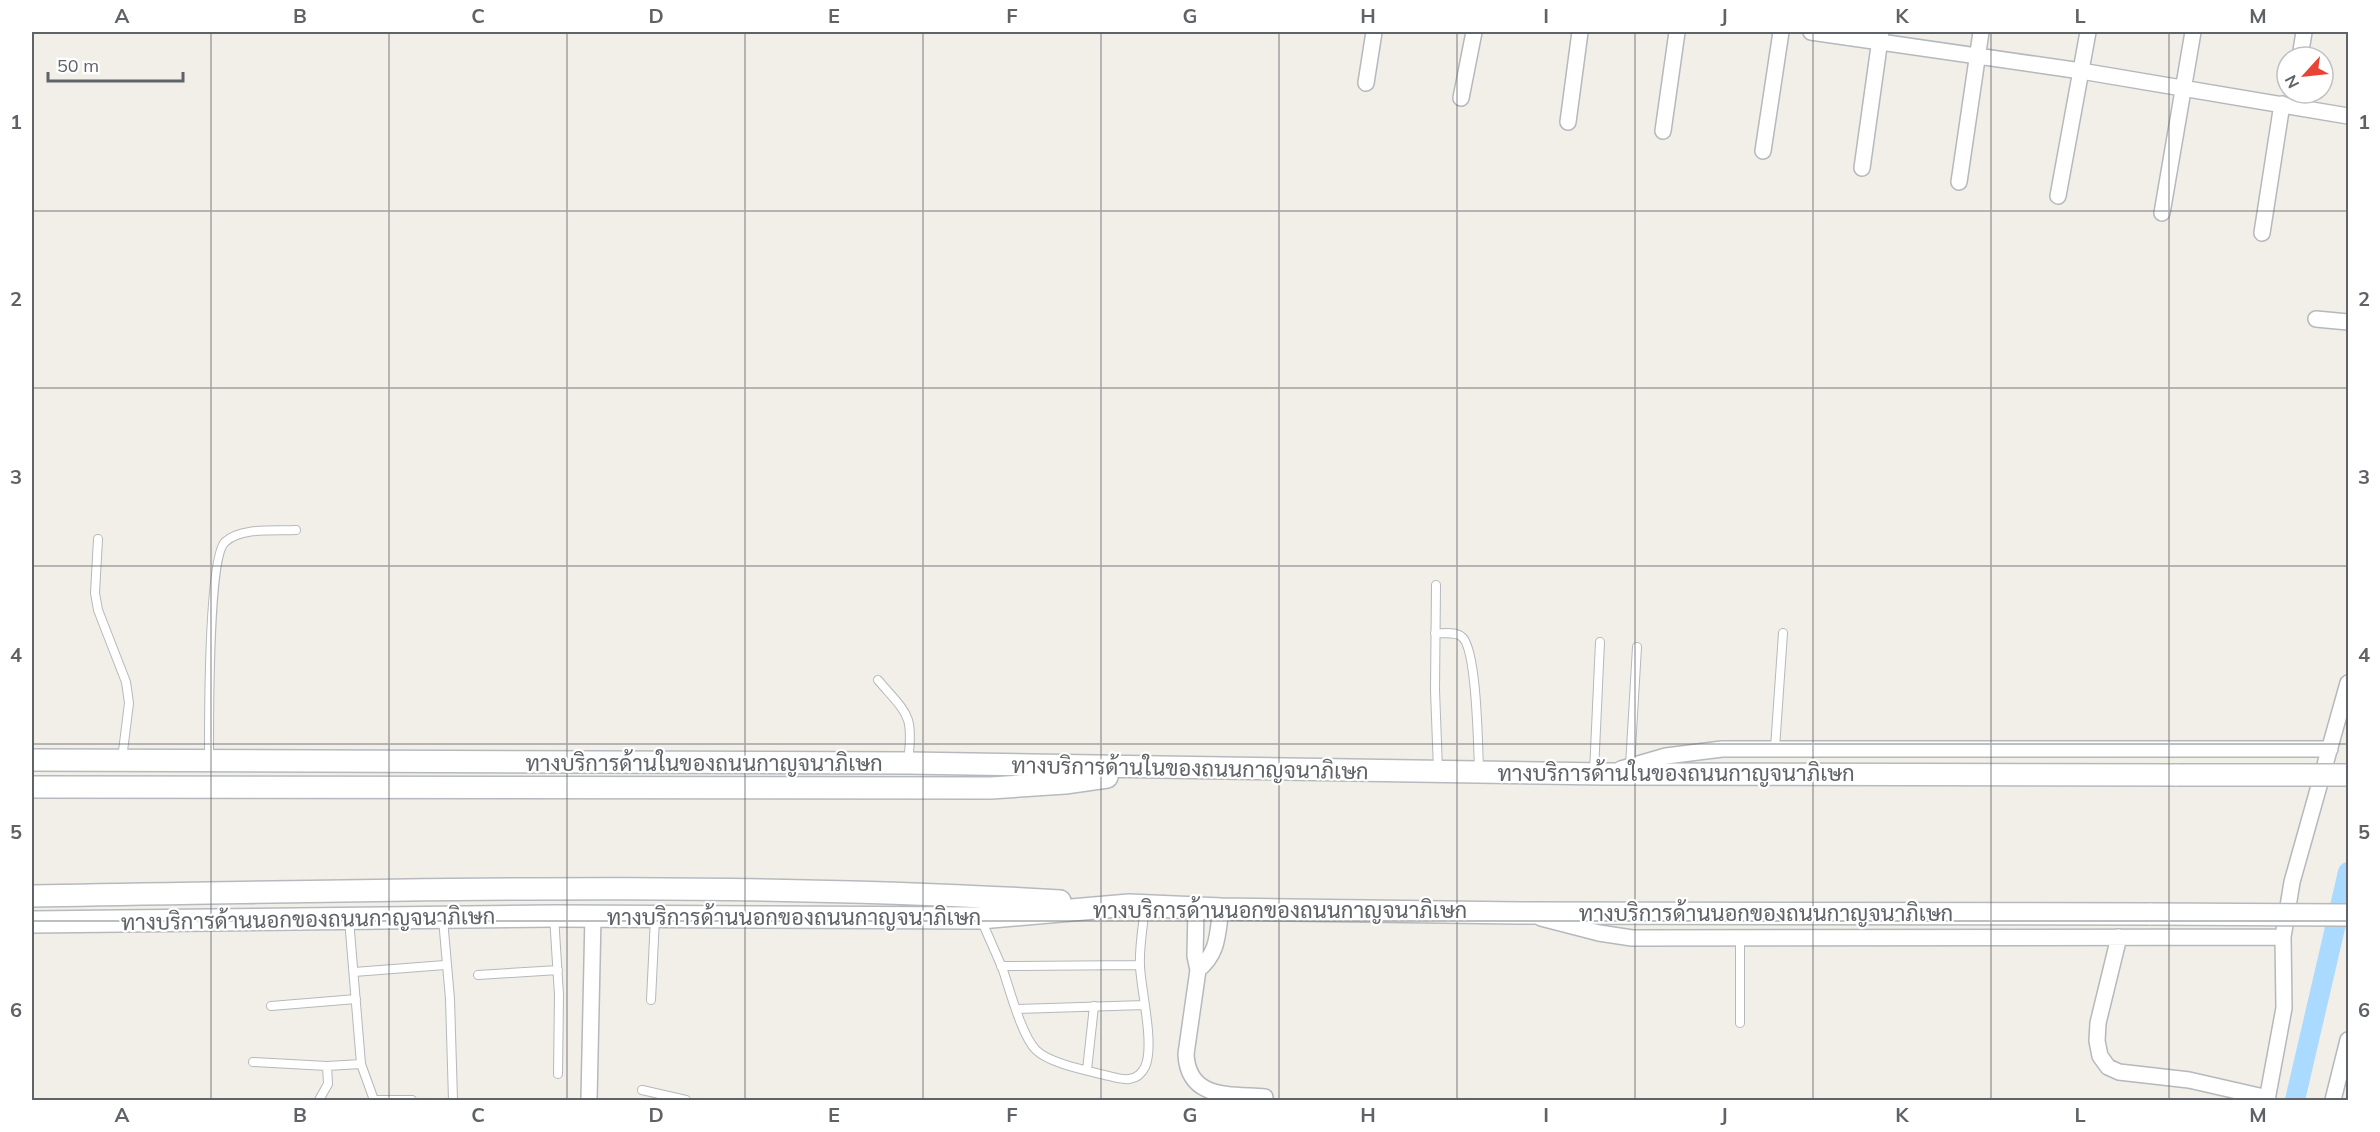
<svg xmlns="http://www.w3.org/2000/svg" width="2380" height="1132" font-family="Mulish,Sarabun,sans-serif">
<rect width="100%" height="100%" fill="#f1efe8"/>
<g fill="none" stroke-linecap="round" stroke-linejoin="round">
<path stroke="#aadaff" stroke-width="20" d="M2295,1100L2348,872"/>
<g stroke="#b5b8bc" stroke-width="10">
<path id="service" d="M98,539L95,593L98,610L126,682L129,703L122,759
M1436,585L1435,690L1438,770
M1435,633C1443,634 1456,631 1462,637C1477,649 1478,747 1479,770
M878,680C908,715 914,714 908,762
M1775,748L1783,633
M209,759C209,728 208,557 225,542C241,527 275,531 296,530
M1630,766L1637,647
M1594,772L1600,642
M554,916L559,995L558,1074
M349,919L361,1064L374,1100
M443,919L450,999L453,1100
M981,919C988,936 996,953 1003,970C1010,991 1022,1036 1036,1050C1050,1064 1090,1071 1109,1076C1123,1080 1137,1083 1145,1067C1155,1045 1141,991 1140,966C1139,947 1143,926 1145,907
M1001,966L1140,965
M354,972L445,965
M478,975L558,970
M651,1000L655,918
M271,1006L356,999
M1017,1009L1145,1005
M1740,1023V938
M253,1062L327,1066L361,1064
M1087,1070L1094,1006
M642,1090L686,1100
M319,1100L328,1084L327,1066
M374,1100H412"/>
</g>
<g stroke="#b5b8bc" stroke-width="18">
<path id="minor" d="M1811,32L2081,71L2348,116
M2300,57L2304,32
M1366,83L1374,32
M1461,98L1474,32
M1568,122L1580,32
M1663,131L1677,32
M1763,151L1781,32
M1862,168L1881,32
M1959,182L1981,32
M2058,196L2088,32
M2162,213L2193,32
M2262,233L2282,104
M2316,319L2348,322
M1621,769L1666,756L1722,749H2330
M1196,908L1195,956L1198,970L1186,1054C1188,1100 1230,1094 1265,1097
M1541,918L1599,933L1632,938L2283,937
M2119,937L2098,1023L2097,1041L2100,1056L2108,1067L2119,1072L2189,1080L2268,1098
M1198,970C1219,952 1217,935 1221,909
M589,1100L593,916
M2267,1100L2284,1008L2283,937L2292,882L2348,683
M2333,1100L2348,1040"/>
</g>
<g stroke="#b6babf" stroke-width="24">
<path id="secondary" d="M32,760L908,763L1603,774L2177,775
M32,787L991,788L1065,783L1107,777
M32,896C374,891 717,880 1060,901
M32,922L554,916L980,918L1129,905L1221,909L1520,913L2151,914"/>
</g>
<use href="#service" stroke="#fff" stroke-width="8"/>
<use href="#minor" stroke="#fff" stroke-width="15"/>
<use href="#secondary" stroke="#fff" stroke-width="21"/>
<g stroke="#b6babf" stroke-width="24" stroke-linecap="butt">
<path id="secondary-bridge" d="M2177,775H2348
M2151,914L2348,915"/>
</g>
<use href="#secondary-bridge" stroke="#fff" stroke-width="21"/>
</g>
<path fill="none" stroke="#5f6368" stroke-width="1.5" stroke-opacity="0.55" d="M211,32V1100M389,32V1100M567,32V1100M745,32V1100M923,32V1100M1101,32V1100M1279,32V1100M1457,32V1100M1635,32V1100M1813,32V1100M1991,32V1100M2169,32V1100M32,211H2348M32,388H2348M32,566H2348M32,744H2348M32,921H2348"/>
<g text-anchor="middle" stroke-width="4.5" stroke-linejoin="round" paint-order="stroke">
<g font-size="22" fill="#5f6368" stroke="#fff">
<text x="704" y="771">ทางบริการด้านในของถนนกาญจนาภิเษก</text>
<text transform="translate(1190 768) rotate(1)" y="8">ทางบริการด้านในของถนนกาญจนาภิเษก</text>
<text x="1676" y="781">ทางบริการด้านในของถนนกาญจนาภิเษก</text>
<text x="1280" y="918">ทางบริการด้านนอกของถนนกาญจนาภิเษก</text>
<text x="1766" y="921">ทางบริการด้านนอกของถนนกาญจนาภิเษก</text>
<text x="794" y="925">ทางบริการด้านนอกของถนนกาญจนาภิเษก</text>
<text transform="translate(308 919) rotate(-1)" y="8">ทางบริการด้านนอกของถนนกาญจนาภิเษก</text>
</g>
</g>
<rect width="2380" height="1132" fill="none" stroke="#ffffff" stroke-width="66"/>
<g transform="translate(2305 75) rotate(243)"><circle r="28" fill="#ffffff" stroke="#bfc1c3" stroke-width="1.5"/>
<path d="M0-4.5L10 22L0 15L-10 22Z" fill="#ea4335"/>
<text y="-9" font-size="16" font-weight="bold" text-anchor="middle" fill="#5f6368">N</text>
</g>
<path d="M48 72v9h135v-9" fill="none" stroke="#5f6368" stroke-width="3"/>
<text x="57" y="72" font-size="18" fill="#5f6368" stroke="#ffffff" stroke-width="4.5" paint-order="stroke">50 m</text>
<rect x="33" y="33" width="2314" height="1066" fill="none" stroke="#5f6368" stroke-width="2"/>
<g font-size="20" text-anchor="middle" font-weight="bold" fill="#5f6368">
<text x="122" y="23">A</text>
<text x="300" y="23">B</text>
<text x="478" y="23">C</text>
<text x="656" y="23">D</text>
<text x="834" y="23">E</text>
<text x="1012" y="23">F</text>
<text x="1190" y="23">G</text>
<text x="1368" y="23">H</text>
<text x="1546" y="23">I</text>
<text x="1724" y="23">J</text>
<text x="1902" y="23">K</text>
<text x="2080" y="23">L</text>
<text x="2258" y="23">M</text>
<text x="16" y="129">1</text>
<text x="2364" y="129">1</text>
<text x="16" y="306">2</text>
<text x="2364" y="306">2</text>
<text x="16" y="484">3</text>
<text x="2364" y="484">3</text>
<text x="16" y="662">4</text>
<text x="2364" y="662">4</text>
<text x="16" y="839">5</text>
<text x="2364" y="839">5</text>
<text x="16" y="1017">6</text>
<text x="2364" y="1017">6</text>
<text x="122" y="1122">A</text>
<text x="300" y="1122">B</text>
<text x="478" y="1122">C</text>
<text x="656" y="1122">D</text>
<text x="834" y="1122">E</text>
<text x="1012" y="1122">F</text>
<text x="1190" y="1122">G</text>
<text x="1368" y="1122">H</text>
<text x="1546" y="1122">I</text>
<text x="1724" y="1122">J</text>
<text x="1902" y="1122">K</text>
<text x="2080" y="1122">L</text>
<text x="2258" y="1122">M</text>
</g>
</svg>
